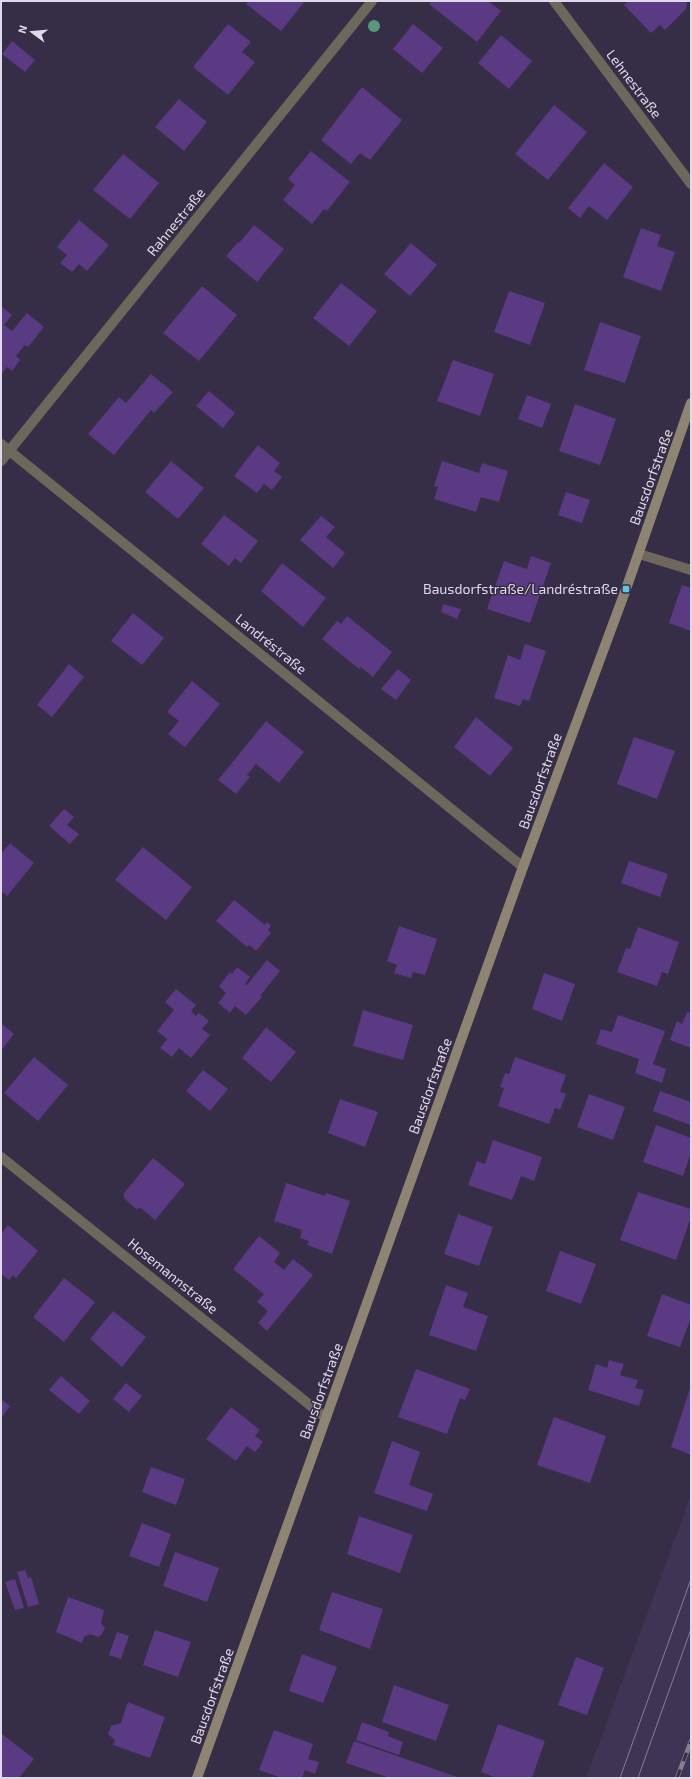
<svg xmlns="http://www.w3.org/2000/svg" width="692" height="1779" font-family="'Exo 2',sans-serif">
<rect width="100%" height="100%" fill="#362d46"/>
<path fill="#3f3453" d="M691,1493V1778H586L678,1531Z"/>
<path fill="#593a83" d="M249,1H305L281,31L246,4Z
M432,1H488L501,11L477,42L429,4Z
M628,1H685L687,3L686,9L665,30L660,25L651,33L624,5Z
M228,24L251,42L242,52L255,62L228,95L193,67Z
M413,24L443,48L422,73L393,49Z
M501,35L532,61L509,89L478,63Z
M12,41L35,60L25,72L2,54Z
M362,87L402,120L370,160L360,153L351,164L321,140Z
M179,99L207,122L184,151L155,127Z
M554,105L587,132L548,180L515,154Z
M311,151L350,182L327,211L324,209L312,224L283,200L295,185L288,179Z
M123,154L159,183L130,219L93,190Z
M604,163L633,187L607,220L589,206L580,218L568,208Z
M79,220L109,245L87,271L79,264L72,272L60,263L67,255L57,247Z
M254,225L284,249L257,282L226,256L238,242L239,243Z
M641,228L661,235L657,246L675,252L661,291L623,277Z
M411,243L437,265L410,296L384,274Z
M341,283L377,311L349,346L313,318Z
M202,286L237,315L199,361L163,333Z
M509,291L545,303L530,345L494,332Z
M1,306L12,315L4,325L12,331L27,313L44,327L28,347L25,345L16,356L20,360L12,371L7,367L1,375Z
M600,322L641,336L625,383L584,370Z
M453,360L494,374L480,416L437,401Z
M151,374L173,392L154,413L151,410L114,455L88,434L119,397L126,403Z
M209,391L235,413L223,428L196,406Z
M527,395L551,404L542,428L518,419Z
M575,404L616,419L600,465L559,451Z
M258,445L280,463L274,471L282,477L272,490L264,484L257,493L234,476Z
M171,461L204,488L178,519L145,492Z
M442,461L479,473L482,463L508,471L499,502L481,497L476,512L434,499L438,487L434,486Z
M566,492L590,500L582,523L558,515Z
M224,515L258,541L241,563L235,558L229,566L201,544Z
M321,516L335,527L326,537L345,553L333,568L300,540Z
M531,556L551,563L530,623L487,609L504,561L527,569Z
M282,563L326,598L303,627L261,591Z
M682,585L691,588V631L669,623Z
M443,604L461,609L457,619L441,612Z
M133,613L164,638L142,665L111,641Z
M347,616L392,652L373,677L361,667L359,669L322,639L337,621L341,624Z
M525,644L546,651L529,701L523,699L520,706L494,698L508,655L520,660Z
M69,664L84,677L52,717L37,705Z
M398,669L411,680L396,700L381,689Z
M192,681L220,704L185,747L168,734L179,721L167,712Z
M476,717L513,748L490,776L454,747Z
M266,721L304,752L279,783L256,764L247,775L250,777L236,794L218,780Z
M634,737L675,751L657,799L617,784Z
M64,809L74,817L67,825L79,834L70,844L49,826Z
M10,843L34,863L7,896L1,891V854Z
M143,847L192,887L166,920L115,880Z
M629,861L668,874L660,897L621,883Z
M234,900L265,925L267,922L271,926L268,930L271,933L256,951L249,945L247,947L216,921Z
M399,926L437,939L425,975L413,972L411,978L394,973L397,965L387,961Z
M638,927L679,942L668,974L662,972L657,986L617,972L626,948L630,949Z
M267,960L280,971L260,996L262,997L246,1015L235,1006L230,1013L218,1003L226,993L219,986L230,972L232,974L237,967L250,977L245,984L247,985Z
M544,973L575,984L562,1021L532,1009Z
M176,989L196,1005L191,1011L196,1016L199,1013L209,1021L202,1029L210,1035L191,1058L179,1048L172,1057L160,1048L167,1039L157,1031L174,1010L165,1002Z
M363,1010L413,1025L403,1060L353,1046Z
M687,1012L691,1013V1048L670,1040L677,1021L682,1024Z
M618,1015L665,1031L653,1064L666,1069L662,1083L635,1073L639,1059L596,1044L601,1029L612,1032Z
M1,1023L14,1034L1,1051Z
M266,1027L296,1052L271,1082L242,1058Z
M34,1057L68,1085L38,1121L4,1093Z
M515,1057L566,1075L560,1092L566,1094L560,1110L555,1108L549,1124L498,1106L504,1088L500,1087L505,1073L509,1074Z
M203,1070L228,1089L210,1111L186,1091Z
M660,1091L691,1102L690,1125L653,1111Z
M589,1094L625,1107L613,1140L577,1127Z
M340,1099L378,1112L365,1147L328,1133Z
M656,1125L691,1138V1153L683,1176L643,1162Z
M493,1140L542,1157L534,1181L521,1176L512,1200L468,1185L477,1161L485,1164Z
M153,1158L185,1184L155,1220L141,1208L136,1209L124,1198V1193Z
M286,1183L325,1196L326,1193L350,1201L332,1254L307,1245L309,1241L300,1238L302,1230L274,1221Z
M638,1192L691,1209V1217L676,1260L620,1240Z
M458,1214L493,1227L479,1266L444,1254Z
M8,1225L38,1251L16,1278L13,1275L9,1280L1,1274V1234Z
M259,1236L280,1253L274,1262L284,1270L293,1259L313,1275L267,1331L258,1323L268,1311L257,1302L264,1294L233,1269Z
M560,1251L596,1264L581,1304L546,1291Z
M64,1278L95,1302L64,1342L33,1317Z
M446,1285L468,1293L463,1307L488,1316L476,1351L429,1335Z
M662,1294L691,1305V1318L680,1347L647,1336Z
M113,1311L146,1337L122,1367L90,1339Z
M609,1360L624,1364L620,1375L638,1380L635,1388L644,1390L639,1406L588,1390L596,1364L607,1368Z
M416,1369L470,1389L465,1400L460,1398L447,1434L398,1417Z
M61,1376L90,1401L79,1414L49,1390Z
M126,1383L142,1396L129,1412L113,1399Z
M690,1388H691L690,1440L691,1441V1455L671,1447Z
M1,1399L10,1406L1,1418Z
M231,1407L260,1430L255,1436L263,1442L255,1452L247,1446L236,1461L206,1439Z
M554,1417L606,1436L590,1483L537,1465Z
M392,1441L420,1452L409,1485L433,1494L427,1511L374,1493Z
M151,1467L185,1479L176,1505L142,1492Z
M359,1516L413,1535L400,1573L347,1554Z
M142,1523L171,1534L159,1567L129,1556Z
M175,1552L219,1568L207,1602L163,1586Z
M25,1570L28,1578L31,1577L39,1604L28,1607L17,1572Z
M15,1579L24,1608L15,1610L5,1582Z
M332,1592L383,1609L370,1649L319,1630Z
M68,1597L104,1610L101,1623L105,1628L102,1634L98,1637L90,1634L84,1637L82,1643L56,1632Z
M155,1630L191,1642L178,1677L143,1665Z
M117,1632L129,1636L121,1659L109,1655Z
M302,1654L337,1667L323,1703L289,1691Z
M576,1657L604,1668L587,1715L558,1705Z
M394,1685L449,1705L436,1741L382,1722Z
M128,1702L165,1717L150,1758L113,1745L115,1740L108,1734L111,1726L121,1723Z
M362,1722L389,1732L388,1736L403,1742L399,1755L356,1740Z
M498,1724L545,1741L532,1778H497L481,1772Z
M274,1730L313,1744L308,1759L319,1762L315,1774L305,1770L302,1778H282L259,1770Z
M2,1734L34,1759L19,1778H1Z
M354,1741L460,1778H390L346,1763Z"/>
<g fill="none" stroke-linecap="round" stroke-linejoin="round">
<path stroke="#6d685b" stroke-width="10" d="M639,554L691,570"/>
<path stroke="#6d685b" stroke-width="10" d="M554,1L691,184
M1,444L523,867
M1,461L372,1
M1,1157L326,1418"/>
<path stroke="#8d8571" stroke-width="10" d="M197,1778L523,867L626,589L691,403"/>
<path stroke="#867e93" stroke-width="1" d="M620,1778L691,1579
M638,1778L691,1629"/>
<g stroke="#867e93" stroke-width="4.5">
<path id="rail" d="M677,1778L691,1741"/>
</g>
<use href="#rail" stroke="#362d46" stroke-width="3" stroke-dasharray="9" stroke-linecap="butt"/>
</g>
<circle fill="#5a987b" cx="374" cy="26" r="6"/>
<rect fill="#57c9e2" stroke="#362d46" stroke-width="1.5" x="622" y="585" width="8" height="8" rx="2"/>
<g text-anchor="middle" stroke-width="3" stroke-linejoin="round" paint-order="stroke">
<g font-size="14" fill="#dfdaea" stroke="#362d46">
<text transform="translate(634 84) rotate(53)" y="5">Lehnestraße</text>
<text transform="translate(176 222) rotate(-51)" y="5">Rahnestraße</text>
<text transform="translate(651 477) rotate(-70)" y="5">Bausdorfstraße</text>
<text transform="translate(271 644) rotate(39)" y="5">Landréstraße</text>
<text transform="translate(540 781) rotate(-70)" y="5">Bausdorfstraße</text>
<text transform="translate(430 1086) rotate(-70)" y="5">Bausdorfstraße</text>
<text transform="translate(173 1276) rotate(39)" y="5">Hosemannstraße</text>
<text transform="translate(321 1391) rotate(-70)" y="5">Bausdorfstraße</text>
<text transform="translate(212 1696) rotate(-70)" y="5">Bausdorfstraße</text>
</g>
<g font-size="14" fill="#dfdaea" stroke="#362d46" text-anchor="end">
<text x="618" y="594">Bausdorfstraße/Landréstraße</text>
</g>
</g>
<rect width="692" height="1779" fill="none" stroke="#dfdaea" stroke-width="4"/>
<g transform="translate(32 32) rotate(286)" stroke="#362d46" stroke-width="3" paint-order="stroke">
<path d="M0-3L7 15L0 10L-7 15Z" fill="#dfdaea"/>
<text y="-6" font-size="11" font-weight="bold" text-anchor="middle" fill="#dfdaea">N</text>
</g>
</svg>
